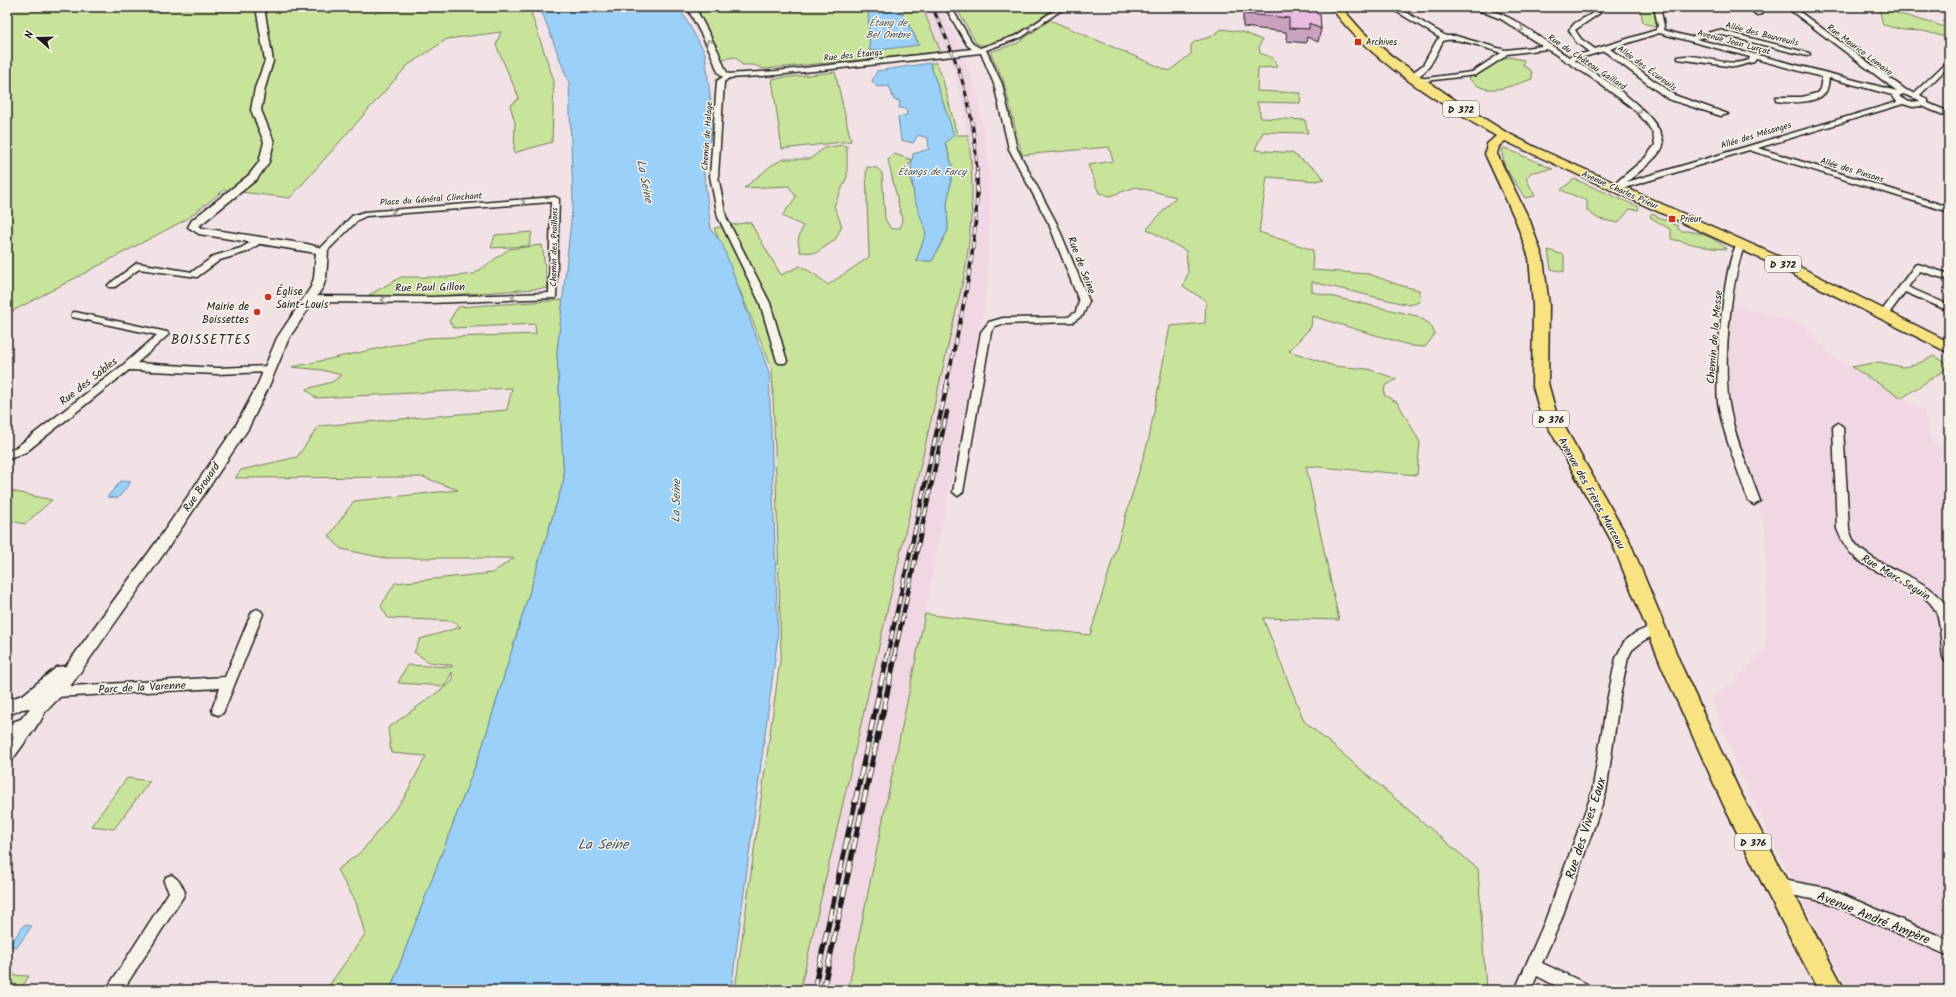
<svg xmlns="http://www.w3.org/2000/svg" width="1956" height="997" font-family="Kalam,sans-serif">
<rect width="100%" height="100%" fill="#f3e2e5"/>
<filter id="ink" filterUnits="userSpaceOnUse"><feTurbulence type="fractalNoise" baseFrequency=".025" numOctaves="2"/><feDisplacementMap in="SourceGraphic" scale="8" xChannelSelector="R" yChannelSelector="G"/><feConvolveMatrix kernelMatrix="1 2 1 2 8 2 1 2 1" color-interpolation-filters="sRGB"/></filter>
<g filter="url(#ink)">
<path fill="#f1d7e3" d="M922,7H941L963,50L941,52Z
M963,55L975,83L984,131L991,184L987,285L982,318L925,614L848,990H800L965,272L971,230V159L962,100L949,56Z
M1733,305L1804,324L1830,354L1924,411L1932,444L1949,448V990H1850L1823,941L1736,766L1711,698L1735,681L1765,647L1767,624L1765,530L1735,420L1727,376Z"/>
<path fill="#c8e39a" stroke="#72805b" d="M7,7H529L554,81L552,142L514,153L515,122L510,106L519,98L496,45L501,32L447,39L407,66L290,198L224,190L187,219L7,314Z
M696,7H868L870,51L919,44L899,7H922L941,52L764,69L754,65H742L736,57L721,59Z
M956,7H1056C1039,18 996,55 976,43Z
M1640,7H1653L1657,27L1643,23Z
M1879,8L1949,28V38L1923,31L1903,30L1883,25Z
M1050,20L1169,71L1191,54V45L1196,41L1210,37L1222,29L1242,32L1262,40L1259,47L1260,53L1273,58L1277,67L1258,68L1257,91L1301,93L1300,103L1257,102L1261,118L1305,120L1308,133L1263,132L1255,150L1292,153L1319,172L1324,179L1316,181L1267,177L1259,232L1313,250L1312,270L1369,274L1399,285L1419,290L1420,302L1409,305L1312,282V292L1417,316L1430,324L1435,334L1425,347L1412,346L1312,316L1311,327L1289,351L1334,366L1368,369L1397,379L1385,386L1384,395L1398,403L1420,442L1417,475L1306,466L1339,620L1263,618L1304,721L1478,869L1486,990H848L925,614L1090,635L1149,438L1170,326L1205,323L1206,301L1183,286L1188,273L1186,251L1147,229L1176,197L1136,187L1110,196L1099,193L1088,165L1113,161L1109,147L1022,155L1003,79L990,52L1018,43Z
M1509,57L1524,60L1523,65L1532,72V79C1511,86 1484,99 1468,77L1498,61Z
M930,63H937L943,80L957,135H968C975,181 972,226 965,272L800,990H735L781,653L776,477L772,368L714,228L750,222L781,275L800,266L816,275L828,285L869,257L866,171L867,167L877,168L882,173L885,219L891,229L900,228L902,219L888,160L894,154L912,160L907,168L926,233L916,261H932L948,230L947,204L953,168L945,142L953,135Z
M835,72L851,141L782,149L772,79Z
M842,145L847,146V177L834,206L842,226L835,240L816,253L800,252L798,240L803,226L782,216L796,197L789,186L744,188L772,165L784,159H810L824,148Z
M1505,148L1553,169L1532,172L1526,178L1535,196L1525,198L1505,167L1501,149Z
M1574,179L1639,207L1638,210L1630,209L1618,223L1599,219L1587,211V201L1561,190Z
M1652,214L1678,226V229L1681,231C1696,230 1716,238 1727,249L1710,248L1671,239V230L1650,217Z
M532,232L529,246L491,248L495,235Z
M542,245L548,288L426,297L369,295L401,277H446L474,274L509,249Z
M1548,250L1564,255V272L1551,269Z
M563,300L557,353L564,479L483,745L390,990H326L365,934L356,902L337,870L362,851L404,798L426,756L391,753L388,728L453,681L452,672L445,686L398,683L407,665L452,667V665L429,662L414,652L420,639L461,627L452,621L388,618L381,606L395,583L492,573L514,558H384L341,549L329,536L354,501L458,490L423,477L235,478L241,470L297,457L319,426L507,410L512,388L316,398L306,389L332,382L341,375L322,370L292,367L427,338L536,334L535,324L454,328L449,321L458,307Z
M1934,356L1949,365V367L1902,398L1852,367L1879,362L1902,367L1915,365Z
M7,490L52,500L25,524L7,520Z
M127,778L150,781L114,829L91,826Z
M7,975L29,976L20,990H7Z"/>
<path fill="#9bd1f9" stroke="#6889a1" d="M540,7H679L705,53L712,113L710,141L704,147L703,166L711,230L722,243L769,372L778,636L731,990H390L483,745L564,479L557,353L573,202L569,83Z
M868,7H899L919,45L870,51Z
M930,63L954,135L945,143L953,168L947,204L948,230L932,261H916L926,233L914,197L911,167L913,154L929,149L928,138L918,135L913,143L901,140L898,117L907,115L906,109L899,108L900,101L894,100L889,86L877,87L872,81L877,71Z
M121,481L131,482L118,498L107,497Z
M24,925L32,926L17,947L9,946Z"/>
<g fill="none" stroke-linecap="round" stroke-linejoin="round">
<g stroke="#1c1c1c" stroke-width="3">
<path id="minor" d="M945,7H951L973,44L980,48L1018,35L1059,7H1066L1022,37L986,50L1002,84L1017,149L1057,224L1089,301L1083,315L1073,322L1003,324L995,326L991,332L963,492L958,496L953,492L981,332L989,322L1003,318L1068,317L1076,312L1079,301L1049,224L1009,149L994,84L981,53L776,75L729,78L724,82L718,176L726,217L770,303L787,361L785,363H779L777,361L760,303L718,217L710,176L717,81L727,74L776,71L972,49L967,45Z
M1389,7H1397L1446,36H1456L1505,50L1542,46L1501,19L1470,7C1507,7 1539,39 1569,57L1589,52L1576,42L1569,30L1575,23L1593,13L1589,7H1595L1600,13L1575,30L1581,39L1595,49L1656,30L1658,26L1654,7H1660L1664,26L1663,30L1690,37L1719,30L1809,53L1810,54L1807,56L1719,34L1696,39L1897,91L1786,7H1793L1906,90L1914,93L1949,60V66L1920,95L1928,100V103L1949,112V117L1921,106L1913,107L1903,104L1758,148L1949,207V212L1749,150L1618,190H1612V186L1645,158L1655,145L1653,133L1645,121L1630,106L1592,78L1547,49L1507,54L1503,58L1476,75L1417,82V80L1419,79L1472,72L1501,53C1487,49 1456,36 1443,41C1436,54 1427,80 1409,77V75L1423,65L1437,40L1440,38ZM1659,33L1750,57L1749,60C1725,69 1702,52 1678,57V59L1735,67L1754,62L1756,59L1822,77L1820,89L1817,93L1802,97H1776V101C1789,103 1816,104 1825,93C1828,89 1828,84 1829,78L1892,95L1897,102L1627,182C1635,175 1662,155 1663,145C1666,117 1596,73 1574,60L1604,51L1668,99L1721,116L1728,114L1674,95L1610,49ZM1903,94L1917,99L1920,101L1909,102L1899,96Z
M1747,7H1754L1762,14L1757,15Z
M555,197L559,199L556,298L430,303L309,302L304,299L309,296L430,297L549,293L551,202L366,216L358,220L325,253L322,254L318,251L352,216L364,212Z
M259,237L263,240L262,242L247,252L220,260L197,277L139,269L115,287H109L108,285L137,263L192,272L214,256L241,248Z
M1741,241L1745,244C1730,282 1721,373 1731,414C1737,444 1750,472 1760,501L1754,505L1748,501C1738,468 1723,436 1718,402C1715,381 1723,246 1741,241Z
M1918,264L1949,274V280L1920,271L1908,287L1949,305V311L1905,292L1887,316H1881V312L1915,265Z
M75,312L167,332L169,334L167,336L137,363L217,368L269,366L274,369L269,372L217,374L129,370L26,452L7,460V452L18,446L123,365L157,335L72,317V313Z
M1838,423L1843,427L1849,529C1851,534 1852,539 1855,543C1878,572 1937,576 1949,613C1952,623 1949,650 1949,662L1945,661L1943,657C1941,644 1941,627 1937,614C1928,588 1878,576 1857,559C1847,551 1842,541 1837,529L1833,427Z
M257,609L261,611L263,614L223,713L218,715L213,713L212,709L220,688L55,697L50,696L49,692L50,688L55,687L225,677L251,614L253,611Z
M1651,626L1662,627L1664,631L1662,635L1652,636L1643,641L1632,650L1628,658L1619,701L1606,793L1560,923L1542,963L1587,984L1589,990H1564L1537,976L1531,990H1515L1545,921L1592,793L1607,701L1616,658L1624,642L1635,633Z
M28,717L33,719L36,727L12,760L7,762V746L22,726L23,719Z
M171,875C178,878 182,885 185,892L183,897L123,990H106L169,892L164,882L166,877Z
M1777,879L1827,888L1949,940V956L1826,902L1772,891L1770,886L1772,881Z"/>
</g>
<g stroke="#1c1c1c" stroke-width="3">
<path id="tertiary" d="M256,7H264L273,61L265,88L261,110L274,142L269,162L257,179L199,226L202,228L307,244L326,249L328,251L326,278L323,287L289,338L269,386L248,429L170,545L69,688L45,712L40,722L33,729L24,734L7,738V724L21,719L30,708L22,709L7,716V701L24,694L57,667L66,666L160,537L235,427L257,386L277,338L311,287L314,278L316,253L199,234L188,227L192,220L249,175L259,162L264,142L251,110L255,88L265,61Z
M687,7H695L718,51L726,71L731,76L730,78H724L718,72L710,51Z"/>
</g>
<g stroke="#1c1c1c" stroke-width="3">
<path id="primary" d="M1331,7H1341L1364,33L1393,57L1458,102L1504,131L1535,147L1780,257L1949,342V353L1770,263L1505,141L1499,146L1497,154L1530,221L1543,258L1549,306L1548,383L1556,412L1629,540L1682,667L1739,790L1845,990H1818L1767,893L1723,804L1662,667L1611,540L1540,412L1532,383L1533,306L1529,258L1516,221L1485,154L1487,144L1496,136C1442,105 1366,58 1331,7Z"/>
</g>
<use href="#minor" fill="#f7f3e8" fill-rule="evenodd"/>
<use href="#tertiary" fill="#f7f3e8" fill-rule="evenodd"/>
<use href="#primary" fill="#f8e281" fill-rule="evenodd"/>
<g stroke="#1c1c1c" stroke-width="3">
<path id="rail-far3" d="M932,7C959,62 975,109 977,171"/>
</g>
<g stroke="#1c1c1c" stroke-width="3.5">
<path id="rail-far2" d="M946,386C962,315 979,244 977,170"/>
</g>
<g stroke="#1c1c1c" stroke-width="4.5">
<path id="rail-far1" d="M887,657L947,385
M894,657L947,412"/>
</g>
<g stroke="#1c1c1c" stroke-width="5.5">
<path id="rail" d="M814,990L887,656
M823,990L895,656"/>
</g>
<use href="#rail-far3" stroke="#f7f3e8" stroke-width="2" stroke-dasharray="6" stroke-linecap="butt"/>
<use href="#rail-far2" stroke="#f7f3e8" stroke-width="2.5" stroke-dasharray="7" stroke-linecap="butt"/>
<use href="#rail-far1" stroke="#f7f3e8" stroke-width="3" stroke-dasharray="9" stroke-linecap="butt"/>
<use href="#rail" stroke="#f7f3e8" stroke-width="4" stroke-dasharray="12" stroke-linecap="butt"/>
</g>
<path fill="#caa2c0" stroke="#1c1c1c" d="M1245,7H1314L1317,14L1321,29L1318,42L1307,37L1306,43L1287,41L1286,32L1243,27V15Z"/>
<path fill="#ebbcdf" stroke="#1c1c1c" d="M1246,7H1317V14H1320L1321,29L1309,23V29L1289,28V18L1245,14Z"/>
<defs><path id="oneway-chevron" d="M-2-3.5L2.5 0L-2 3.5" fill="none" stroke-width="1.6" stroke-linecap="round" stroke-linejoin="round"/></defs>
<g stroke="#94928c">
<use href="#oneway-chevron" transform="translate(1031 29) rotate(146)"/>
<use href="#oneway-chevron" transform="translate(1521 29) rotate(33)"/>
<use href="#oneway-chevron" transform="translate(709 42) rotate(-117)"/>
<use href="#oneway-chevron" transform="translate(1639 111) rotate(44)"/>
<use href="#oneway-chevron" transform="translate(522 202) rotate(-4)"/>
<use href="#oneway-chevron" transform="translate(392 211) rotate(-4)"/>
<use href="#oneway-chevron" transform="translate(514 297) rotate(178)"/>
<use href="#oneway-chevron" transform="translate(384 300) rotate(180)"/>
</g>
</g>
<g fill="#c8321e" stroke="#f7f3e8" stroke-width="1.5">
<rect x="1354" y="38" width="8" height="8" rx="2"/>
<rect x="1668" y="215" width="8" height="8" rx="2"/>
<circle cx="268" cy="297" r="4"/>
<circle cx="257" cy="312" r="4"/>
</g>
<g text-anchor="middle" stroke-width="3" stroke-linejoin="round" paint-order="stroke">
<g font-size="9" fill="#1c1c1c" stroke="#f7f3e8">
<text transform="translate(1762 34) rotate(14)" y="3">Allée des Bouvreuils</text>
<text transform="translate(1734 42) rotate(15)" y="3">Avenue Jean Lurçat</text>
<text transform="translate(1860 50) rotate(37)" y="3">Rue Maurice Lemaire</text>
<text transform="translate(853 55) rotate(-6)" y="3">Rue des Étangs</text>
<text transform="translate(1587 62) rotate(34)" y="3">Rue du Château Gaillard</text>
<text transform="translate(1647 68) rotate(36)" y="3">Allée des Écureuils</text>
<text transform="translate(1756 135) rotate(-17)" y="3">Allée des Mésanges</text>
<text transform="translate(707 136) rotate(-86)" y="3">Chemin de Halage</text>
<text transform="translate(1852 170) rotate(17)" y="3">Allée des Pinsons</text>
<text transform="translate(1620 190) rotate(24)" y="3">Avenue Charles Prieur</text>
<text transform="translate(431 199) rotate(-4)" y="3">Place du Général Clinchant</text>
<text transform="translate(554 247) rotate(-89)" y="3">Chemin des Praillons</text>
</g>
<g font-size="9" fill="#1c1c1c" stroke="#f7f3e8" text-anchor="start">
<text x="1366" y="45">Archives</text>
<text x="1680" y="222">Prieur</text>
</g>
<g font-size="10" font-style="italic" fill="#42525e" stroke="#f7f3e8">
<text x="888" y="26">Étang de<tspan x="888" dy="12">Bel Ombre</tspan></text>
<text x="932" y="175">Étangs de Farcy</text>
</g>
<g fill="#f7f3e8" stroke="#5e5c59" stroke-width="1">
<rect x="1443" y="101" width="36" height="16" rx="3"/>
<rect x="1765" y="256" width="36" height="16" rx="3"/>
<rect x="1533" y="411" width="36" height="16" rx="3"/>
<rect x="1735" y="834" width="36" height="16" rx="3"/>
</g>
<g font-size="10" font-weight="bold" fill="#1c1c1c">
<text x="1461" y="113">D 372</text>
<text x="1783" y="268">D 372</text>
<text x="1551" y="423">D 376</text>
<text x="1753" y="846">D 376</text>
</g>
<g font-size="11" fill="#1c1c1c" stroke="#f7f3e8">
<text transform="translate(1082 265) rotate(69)" y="4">Rue de Seine</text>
<text transform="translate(430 287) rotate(-1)" y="4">Rue Paul Gillon</text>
<text transform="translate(1714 337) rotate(-85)" y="4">Chemin de la Messe</text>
<text transform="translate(88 381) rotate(-38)" y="4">Rue des Sables</text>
<text transform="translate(201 487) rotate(-56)" y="4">Rue Brouard</text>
<text transform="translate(1592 493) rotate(61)" y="4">Avenue des Frères Marceau</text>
<text transform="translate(1896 577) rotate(31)" y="4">Rue Marc Seguin</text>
<text transform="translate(142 687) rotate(-3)" y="4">Parc de la Varenne</text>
</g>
<g font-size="11" fill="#1c1c1c" stroke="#f7f3e8" text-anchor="start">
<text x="276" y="295">Église<tspan x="276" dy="13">Saint-Louis</tspan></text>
<text x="249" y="310" text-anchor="end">Mairie de<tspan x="249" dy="13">Boissettes</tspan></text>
</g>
<g font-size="12" font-style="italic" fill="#42525e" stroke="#f7f3e8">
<text transform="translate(645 181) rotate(79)" y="4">La Seine</text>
<text transform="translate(676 501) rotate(-89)" y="4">La Seine</text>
</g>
<g font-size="13" letter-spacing="1" fill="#1c1c1c" stroke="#f7f3e8">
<text x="211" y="344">BOISSETTES</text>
</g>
<g font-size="13" fill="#1c1c1c" stroke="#f7f3e8">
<text transform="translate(1585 828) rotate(-72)" y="5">Rue des Vives Eaux</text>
<text transform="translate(1874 917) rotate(22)" y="5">Avenue André Ampère</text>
</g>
<g font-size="14" font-style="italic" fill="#42525e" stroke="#f7f3e8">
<text x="603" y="849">La Seine</text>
</g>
</g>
<rect width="1956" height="997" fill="none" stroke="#f7f3e8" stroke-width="24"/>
<rect x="12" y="12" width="1932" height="973" fill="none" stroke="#1c1c1c" stroke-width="1.5" filter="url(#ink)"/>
<g transform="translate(38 38) rotate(290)" stroke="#f7f3e8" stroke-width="3" paint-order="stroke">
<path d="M0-3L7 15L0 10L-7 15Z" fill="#1c1c1c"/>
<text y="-6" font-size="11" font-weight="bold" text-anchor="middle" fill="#1c1c1c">N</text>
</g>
</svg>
